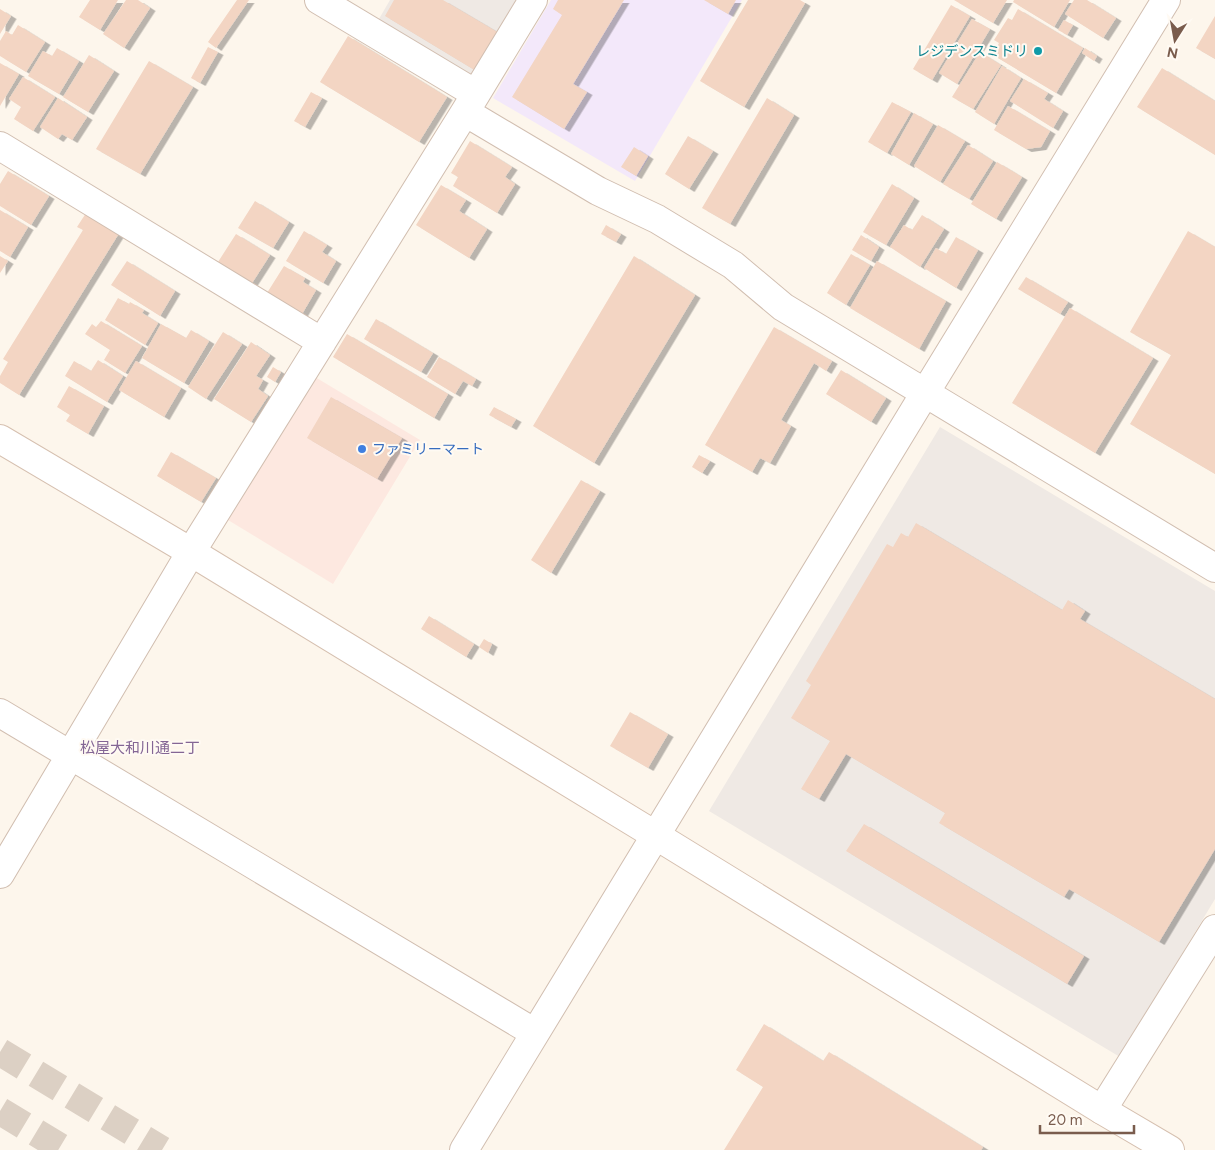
<svg xmlns="http://www.w3.org/2000/svg" width="1215" height="1150" font-family="Figtree,'Noto Sans JP',sans-serif">
<defs>
<filter id="shadow"><feDropShadow dx="5.5" dy="3" stdDeviation="0" flood-color="#0004"/></filter>
</defs>
<rect width="100%" height="100%" fill="#fdf6ec"/>
<path fill="#fde8e0" d="M315,377L420,440L333,584L228,520Z"/>
<path fill="#efe9e4" d="M390,0H521L473,81L376,24Z
M940,427L1215,591V899L1120,1057L709,811Z"/>
<path fill="#f3e8fa" d="M551,0H742L635,181L493,98Z"/>
<path fill="#f3d5c3" filter="url(#shadow)" d="M90,0H118L100,30L79,17Z
M126,0H138L150,8L124,48L103,34Z
M237,0H249L216,48L208,42Z
M394,0H443L499,33L476,71L385,16Z
M558,0H624L573,84L587,92L564,129L512,97L562,15L553,9Z
M704,0H736L728,14Z
M748,0H800L805,3L744,107L700,81Z
M954,0H1007L993,23Z
M1014,0H1070L1054,27L1013,2Z
M1074,0H1087L1116,18L1103,38L1065,14Z
M951,5L970,16L932,80L913,69Z
M0,9L11,16L0,34Z
M1018,9L1083,48L1056,93L993,55L999,43L994,40L1008,18L1012,20Z
M1215,16V59L1196,48Z
M972,19L990,29L957,84L939,73Z
M1064,20L1073,25L1067,35L1058,30Z
M18,25L45,42L26,72L0,56V41L6,31L12,35Z
M348,36L447,97L419,142L320,82Z
M208,47L218,52L200,83L191,78Z
M57,48L79,61L59,94L28,76L43,51L52,56Z
M1085,48L1097,56L1094,61L1082,53Z
M980,52L1001,65L973,109L952,97Z
M89,55L114,71L88,112L63,97Z
M149,61L193,87L140,174L96,149Z
M0,63L19,74L0,106Z
M1002,66L1021,78L994,124L975,112Z
M1162,68L1215,101V155L1137,107Z
M23,77L55,97L33,131L14,119L21,107L9,99Z
M1024,79L1048,93L1044,99L1063,111L1053,128L1010,101Z
M311,92L322,98L305,127L294,121Z
M58,98L87,117L72,140L62,134L58,139L40,127Z
M767,98L794,115L730,224L702,208Z
M892,102L911,112L887,153L868,142Z
M1008,106L1050,131L1041,147L1026,149L994,130Z
M914,113L933,124L909,165L891,154Z
M938,125L965,141L940,182L914,166Z
M688,136L713,151L689,189L665,174Z
M470,141L512,167L505,177L515,184L497,213L453,186L458,177L451,173Z
M968,145L993,161L969,199L943,184Z
M634,147L648,156L636,176L621,167Z
M997,162L1022,177L996,219L971,204Z
M8,171L49,196L31,225L0,206V184Z
M892,184L914,198L886,245L863,232Z
M441,185L466,200L459,211L487,229L469,258L416,225Z
M255,201L289,222L273,248L238,228Z
M0,210L28,227L10,257L0,251Z
M88,210L121,230L19,395L0,383V376L8,362L3,359L83,230L77,227Z
M922,215L944,229L920,267L890,247L904,225L912,230Z
M606,225L621,234L616,242L601,234Z
M304,231L327,245L322,252L336,261L323,283L286,261Z
M1188,231L1215,247V474L1130,424L1171,355L1130,332Z
M236,234L270,255L252,283L218,262Z
M861,235L879,247L871,261L852,250Z
M956,237L978,250L956,288L924,268L936,248L946,254Z
M851,254L870,265L846,305L827,293Z
M0,256L8,261L0,273Z
M634,256L695,295L594,463L533,426Z
M127,261L175,291L160,316L111,285Z
M877,261L946,301L919,349L850,308Z
M284,266L305,278L303,282L316,290L302,314L267,293Z
M1026,277L1068,302L1060,314L1018,289Z
M118,298L129,304L130,302L144,310L142,313L158,323L145,345L105,320Z
M1070,308L1153,358L1095,453L1012,403Z
M376,319L433,353L421,372L364,339Z
M101,321L142,346L125,373L104,360L110,350L85,334L92,324L96,327Z
M161,324L186,338L191,330L209,341L184,383L142,358Z
M774,327L832,361L826,371L814,363L781,420L791,426L770,463L760,458L752,472L705,445Z
M223,332L242,344L206,399L188,387Z
M347,334L448,394L434,418L333,357Z
M251,342L270,355L256,376L263,380L258,389L268,396L251,422L214,399Z
M439,357L476,379L472,386L463,381L455,394L427,377Z
M98,360L123,376L107,402L65,376L74,361L91,371Z
M136,361L181,388L164,417L119,390Z
M273,367L281,372L275,382L267,377Z
M841,370L886,398L871,422L826,394Z
M69,386L104,406L88,434L66,421L70,415L57,407Z
M331,397L402,438L377,479L307,438Z
M494,407L516,419L511,427L489,415Z
M171,452L216,478L201,502L157,476Z
M699,455L710,461L702,473L692,467Z
M581,480L600,491L551,573L531,560Z
M916,523L1062,610L1068,600L1085,611L1080,619L1215,699V849L1159,942L1069,889L1064,897L939,823L945,813L846,754L819,799L801,789L830,741L791,718L811,685L806,681L887,544L893,547L901,533L908,537Z
M429,616L474,644L466,657L421,629Z
M484,639L492,644L488,653L479,647Z
M630,712L668,734L648,768L610,746Z
M864,824L1084,956L1067,984L846,851Z
M764,1024L823,1061L829,1052L983,1147L981,1150H724L763,1087L736,1070Z"/>
<g fill="none" stroke-linecap="round" stroke-linejoin="round">
<path stroke="#dcd0c4" stroke-width="28" stroke-dasharray="28 14" stroke-linecap="butt" d="M0,1052L162,1150
M0,1111L65,1150"/>
<g stroke="#d1beb0" stroke-width="30">
<path id="street" d="M319,0L476,94
M465,112L598,191L657,219L733,265L783,307L1215,568
M0,146L322,342
M0,713L535,1033
M0,874L191,552L465,112L533,0
M1102,1110L1215,929
M464,1150L925,393L1166,0"/>
</g>
<g stroke="#d6c0b0" stroke-width="30">
<path id="secondary" d="M0,439L191,552L655,835L1102,1110L1170,1150"/>
</g>
<use href="#street" stroke="#fff" stroke-width="28"/>
<use href="#secondary" stroke="#fff" stroke-width="28"/>
</g>
<circle fill="#0f9aa8" stroke="#fffaf3" stroke-width="2" cx="1038" cy="51" r="5"/>
<circle fill="#3f7fe0" stroke="#fffaf3" stroke-width="2" cx="362" cy="449" r="5"/>
<g text-anchor="middle" stroke-width="4" stroke-linejoin="round" paint-order="stroke">
<g font-size="14" fill="#0d838f" stroke="#fffaf3" text-anchor="end">
<text x="1028" y="56">レジデンスミドリ</text>
</g>
<g font-size="14" fill="#366cbe" stroke="#fffaf3" text-anchor="start">
<text x="372" y="454">ファミリーマート</text>
</g>
<g font-size="15" fill="#846695" stroke="#fffaf3">
<text x="140" y="753">松屋大和川通二丁</text>
</g>
</g>
<g transform="translate(1175 40) rotate(191)" stroke="#fffaf3" stroke-width="4" paint-order="stroke">
<path d="M0-4L9 19L0 12L-9 19Z" fill="#7a5c4d"/>
<text y="-8" font-size="14" font-weight="bold" text-anchor="middle" fill="#7a5c4d">N</text>
</g>
<path d="M1040 1125v8h94v-8" fill="none" stroke="#7a5c4d" stroke-width="2.5"/>
<text x="1048" y="1125" font-size="15" fill="#7a5c4d" stroke="#fffaf3" stroke-width="4" paint-order="stroke">20 m</text>
</svg>
